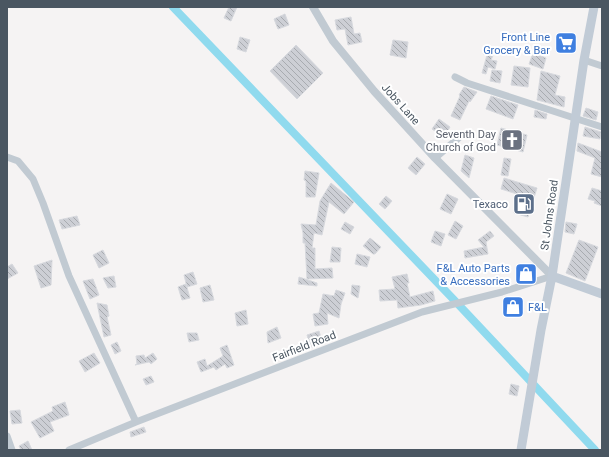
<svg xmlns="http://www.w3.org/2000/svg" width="609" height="457" font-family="Roboto,sans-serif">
<defs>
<pattern id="building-back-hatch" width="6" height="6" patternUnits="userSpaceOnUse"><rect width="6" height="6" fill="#cdcfd5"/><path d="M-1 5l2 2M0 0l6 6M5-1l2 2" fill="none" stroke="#a8abb0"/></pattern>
</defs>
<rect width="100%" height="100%" fill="#f5f3f3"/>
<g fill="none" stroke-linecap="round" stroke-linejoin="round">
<path stroke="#90daee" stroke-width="8" d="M173,7L457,303L595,450"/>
</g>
<path fill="url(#building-back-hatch)" stroke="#d7d9de" d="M229,7H237L231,21L224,18Z
M285,14L289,25L278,29L274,19Z
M351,17L354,34L360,33L362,42L348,45L345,29L337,30L335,20Z
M240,37L250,40L246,52L237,49Z
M559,38L574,41L572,49L557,46Z
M393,40L408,42L406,58L390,55Z
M296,45L323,73L297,99L270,71Z
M485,48L495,51L491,60L497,61L495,69L488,67L486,74L482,73L487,55L483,54Z
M533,53L546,58L543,69L529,64Z
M514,66L530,68L528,87L511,85Z
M492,70L502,71L500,83L490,81Z
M541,71L560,76L555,95L565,97L564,107L537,100Z
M464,87L477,92L470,102L469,101L460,120L451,116L460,96L459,95Z
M491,96L518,105L513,119L486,109Z
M586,108L598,112L596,120L583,116Z
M535,110L547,114L546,119L534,117Z
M439,119L450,127L444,137L432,129Z
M585,127L601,132L600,139L583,136Z
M501,128L527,135L523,152L497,145Z
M578,143L602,152V177L591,174L595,158L577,151Z
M465,155L474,158L469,178L461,171Z
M417,157L425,164L416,175L408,168Z
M504,158L511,159L508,176L501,175Z
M305,171L319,173L315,197H306V181L304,180Z
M504,178L537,188L528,217L514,213L520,195L501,189Z
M331,183L354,202L344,214L329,202L322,235L314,233L312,248H315V269L332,268L333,278L307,279L305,243H303V233L301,224L316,225L320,201Z
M592,188L602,191V206L594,203L595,201L588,199Z
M447,194L458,199L451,214L440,209Z
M386,196L392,201L385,209L379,204Z
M77,216L80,225L62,229L59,220Z
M455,221L463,226L456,239L448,235Z
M345,222L354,227L350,234L341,229Z
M566,222L577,224L574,234L565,232Z
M435,231L445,234L441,246L431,242Z
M490,231L494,236L486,242L488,254L465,258L464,251L484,247L478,240Z
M370,238L381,247L375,254H373L363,246Z
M579,240L598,247L585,281L566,273Z
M332,247L341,248L340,262H330Z
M103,250L109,263L99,268L93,255Z
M357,254L370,257L367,267L355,264Z
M52,260L51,285L41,288L34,266Z
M12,264L18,273L7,279V267Z
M529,265L535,272L527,279L522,280L518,275Z
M193,272L197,284L187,287L184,275Z
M407,274L409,283H407L410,297L433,291L435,301L421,305L398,308L397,300L380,301L379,290L395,289L392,277Z
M114,276L116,287L108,288L103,278Z
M299,277L317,283V286L298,284Z
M93,279L99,295L90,299L83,281Z
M186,284L190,298L182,300L178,287Z
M210,285L214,300L203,302L200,288Z
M352,285L360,286L358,298L351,294Z
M336,290L345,293L341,304L339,318L327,313L328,324L315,326L313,314L319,313L323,294L334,296Z
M97,303L107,305L109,316L107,317L111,335L104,337Z
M246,310L248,324L237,326L235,313Z
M277,327L281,338L268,343L267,332Z
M319,331L323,344L311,348L307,335Z
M187,333H197L199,340L189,342Z
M117,342L121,351L115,354L111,345Z
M227,345L234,365L227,368L225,364L216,370L214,367L201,372L197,362L205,359L207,366L223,356L220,348Z
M94,353L100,363L85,372L79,361Z
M153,353L157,359L151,364L149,362L135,365L137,364L136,356L144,355L145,358Z
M151,376L154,382L146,385L143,379Z
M511,384L519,386L517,396L509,394Z
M65,402L69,415L50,422L54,431L40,438L31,422L53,411L52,407Z
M20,410L22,423L12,424L10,411Z
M144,427L146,432L131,437L130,432Z
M28,441L32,450H21L19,446Z"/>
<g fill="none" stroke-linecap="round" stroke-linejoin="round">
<path stroke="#c1cad2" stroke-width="7" d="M584,60L602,66
M455,77L467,83L602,127
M7,157L18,161L33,179L43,203L69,276L136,422
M435,158L462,135
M7,436L12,450
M69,450L136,422L422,312L502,292L552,276"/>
<path stroke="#c1cad2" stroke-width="8" d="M313,7L333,41L374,91L435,158L552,276"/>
<path stroke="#c1cbd6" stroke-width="9" d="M552,276L602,294
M521,450L541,330L552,276L584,60L594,7"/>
</g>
<defs>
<g id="supermarket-square" transform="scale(1.15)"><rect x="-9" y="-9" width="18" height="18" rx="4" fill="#3f7fe0" stroke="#fff"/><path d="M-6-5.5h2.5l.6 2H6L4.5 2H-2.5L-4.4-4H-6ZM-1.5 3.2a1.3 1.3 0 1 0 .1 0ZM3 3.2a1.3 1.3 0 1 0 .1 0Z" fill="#fff"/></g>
<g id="church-square" transform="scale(1.15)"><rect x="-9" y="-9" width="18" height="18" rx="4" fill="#6b7280" stroke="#fff"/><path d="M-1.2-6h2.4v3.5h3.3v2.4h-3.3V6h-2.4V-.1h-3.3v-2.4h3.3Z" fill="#fff"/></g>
<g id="fuel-square" transform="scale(1.15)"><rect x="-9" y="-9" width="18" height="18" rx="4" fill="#5c6f8a" stroke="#fff"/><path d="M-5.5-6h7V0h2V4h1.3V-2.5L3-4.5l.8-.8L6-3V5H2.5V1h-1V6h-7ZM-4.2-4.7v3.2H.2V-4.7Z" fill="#fff"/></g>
<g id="shop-square" transform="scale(1.15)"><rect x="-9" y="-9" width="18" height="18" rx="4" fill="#3f7fe0" stroke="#fff"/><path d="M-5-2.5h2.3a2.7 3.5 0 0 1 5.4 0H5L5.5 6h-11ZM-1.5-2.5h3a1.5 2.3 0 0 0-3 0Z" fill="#fff"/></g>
</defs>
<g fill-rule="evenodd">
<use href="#supermarket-square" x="566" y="43"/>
<use href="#church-square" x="512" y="140"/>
<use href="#fuel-square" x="524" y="204"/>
<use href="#shop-square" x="526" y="274"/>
<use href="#shop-square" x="513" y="307"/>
</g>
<g text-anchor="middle" stroke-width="4" stroke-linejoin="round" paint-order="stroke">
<g font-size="11" fill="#366cbe" stroke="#fff" text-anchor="end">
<text x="550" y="41">Front Line<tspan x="550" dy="13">Grocery &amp; Bar</tspan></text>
<text x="510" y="272">F&amp;L Auto Parts<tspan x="510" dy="13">&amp; Accessories</tspan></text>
<text x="528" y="311" text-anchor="start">F&amp;L</text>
</g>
<g font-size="11" fill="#4a5661" stroke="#fff">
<text transform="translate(401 104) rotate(48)" y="4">Jobs Lane</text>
<text transform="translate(549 215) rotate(-82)" y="4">St Johns Road</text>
<text transform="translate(304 346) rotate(-21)" y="4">Fairfield Road</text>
</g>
<g font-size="11" fill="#5b616d" stroke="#fff" text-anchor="end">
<text x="496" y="138">Seventh Day<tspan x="496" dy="13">Church of God</tspan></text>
</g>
<g font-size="11" fill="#4e5e75" stroke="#fff" text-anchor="end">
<text x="508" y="208">Texaco</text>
</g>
</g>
<rect width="609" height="457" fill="none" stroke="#4a5661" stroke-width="16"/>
</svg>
